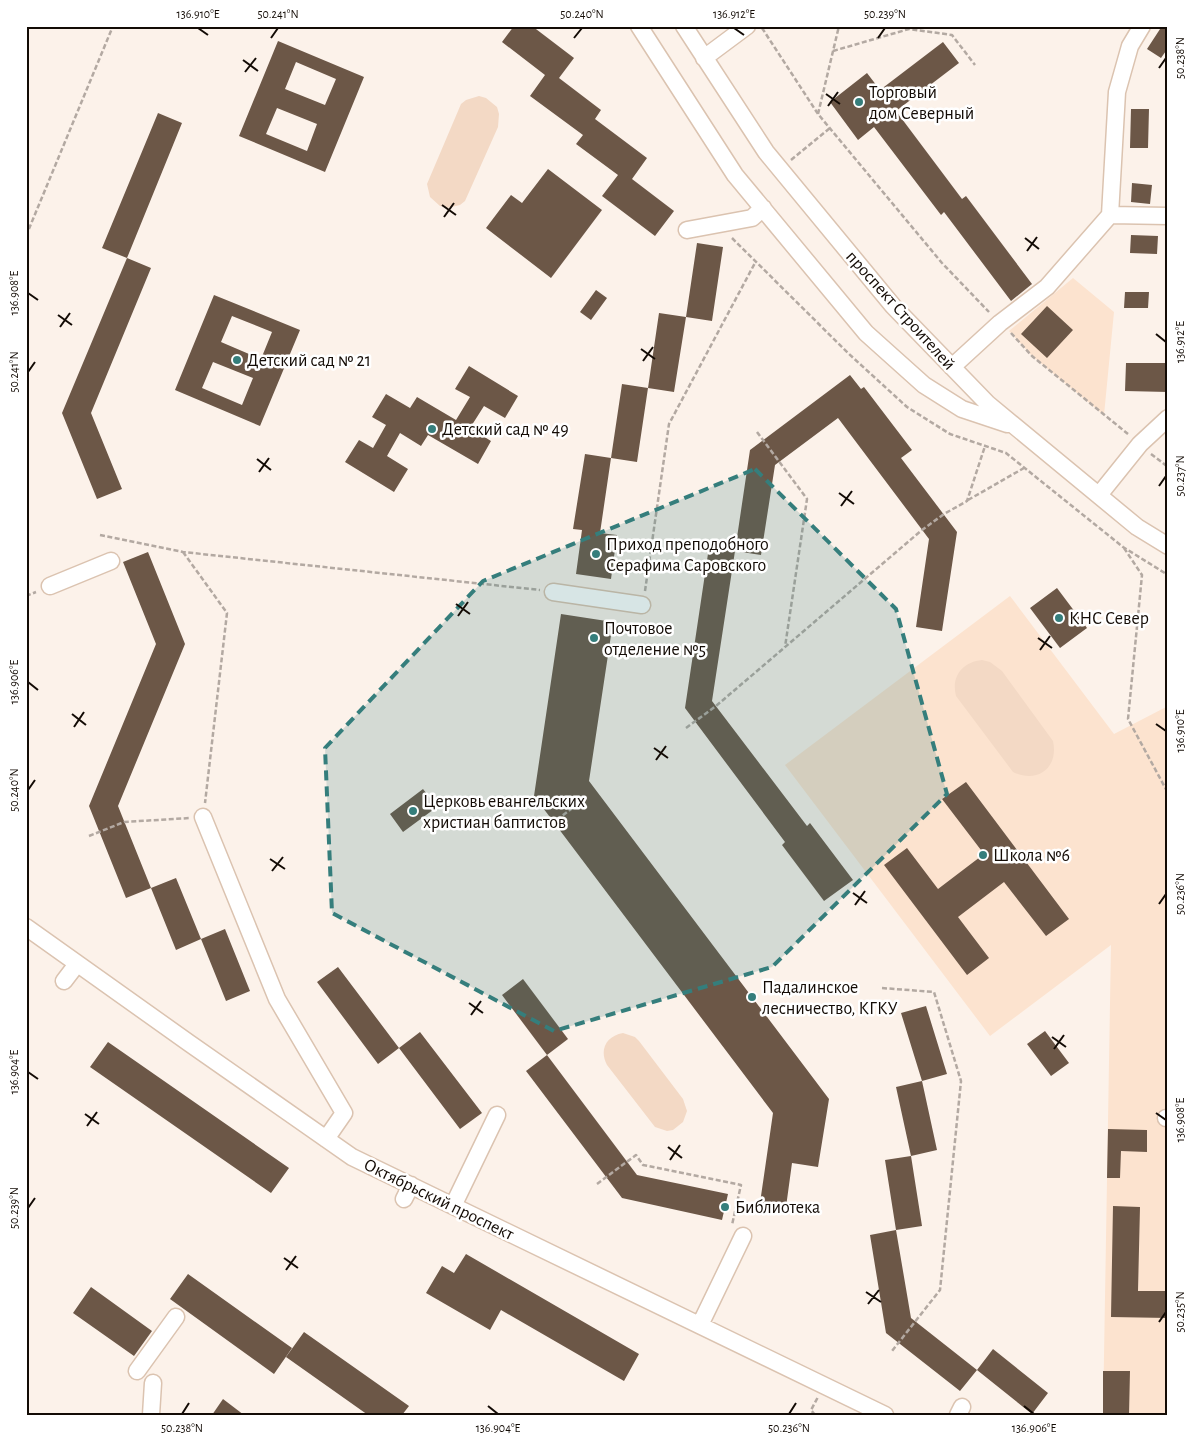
<svg xmlns="http://www.w3.org/2000/svg" width="1194" height="1441" font-family="'Alegreya Sans',sans-serif">
<rect width="100%" height="100%" fill="#fcf2ea"/>
<path fill="#fce3cf" d="M1073,278L1114,312L1104,415L1032,356L1009,331Z
M1010,596L1114,734L1168,706V1415H1103L1111,945L990,1036L785,765Z"/>
<path fill="#f3d9c5" d="M479,96L486,98L497,107L499,114L498,127L465,201L460,205L447,208L440,206L430,197L427,184L461,104L466,100Z
M982,660L990,662L1002,671L1053,741C1059,768 1037,784 1013,772L956,696C951,677 962,662 982,660Z
M623,1033L635,1037L639,1041L683,1099L687,1111L683,1122L673,1130L667,1131L655,1127L607,1065C599,1050 606,1036 623,1033Z"/>
<path fill="#6c5747" fill-rule="evenodd" d="M514,26H532L574,58L559,78L601,110L595,119L647,158L632,179L674,211L655,236L602,196L618,175L576,144L583,135L530,96L545,75L502,42Z
M1162,26H1168V48L1161,58L1147,49Z
M278,41L364,77L325,172L239,136ZM296,62L336,79L325,105L285,89ZM277,108L317,124L307,151L266,134Z
M943,42L959,63L896,111L962,199L966,196L1032,284L1011,301L944,212L941,215L874,127L858,140L830,102L867,73L880,90Z
M1131,109H1149L1148,148H1130Z
M158,113L182,123L127,258L102,248Z
M548,169L602,210L551,278L486,228L511,195L522,203Z
M1132,183L1152,185L1150,204L1131,202Z
M1131,235L1158,236L1157,254L1130,253Z
M697,243L723,247L712,321L686,317Z
M127,258L151,268L91,413L122,489L97,499L62,413Z
M596,290L607,298L591,320L580,312Z
M1125,292H1149L1148,308H1124Z
M214,295L300,330L260,426L175,390ZM232,316L272,332L261,359L221,342ZM213,362L253,378L242,405L202,388Z
M1047,306L1073,330L1047,358L1021,334Z
M659,313L686,317L674,392L648,388Z
M1126,363H1168V392L1125,391Z
M469,366L518,396L505,418L484,406L470,428L491,441L478,464L428,435L421,446L400,433L387,456L408,469L394,492L345,462L359,440L373,448L386,425L372,417L386,394L410,408L417,397L456,420L470,397L455,389Z
M850,375L861,389L864,387L912,450L901,458L957,532L942,631L916,627L929,539L838,418L775,465L761,555L735,551L750,450Z
M622,384L648,388L637,462L611,458Z
M585,454L611,458L600,533L617,535L611,579L576,574L582,530L573,529Z
M709,547L735,551L712,701L807,826L810,823L853,880L824,901L782,845L785,842L685,708Z
M148,552L185,644L118,806L151,888L126,898L89,806L156,644L123,562Z
M1057,588L1087,628L1060,648L1030,608Z
M561,614L613,622L589,781L829,1099L818,1167L792,1163L786,1207L760,1203L773,1113L534,796Z
M966,782L1069,919L1046,936L1004,882L958,917L989,958L967,975L884,865L907,848L938,889L984,854L942,799Z
M423,789L437,807L403,832L390,814Z
M176,878L201,939L176,950L151,888Z
M225,929L250,991L226,1001L201,939Z
M338,967L399,1048L378,1064L317,982Z
M523,979L568,1039L547,1055L502,995Z
M926,1006L947,1074L922,1081L901,1013Z
M1045,1031L1069,1063L1051,1076L1027,1044Z
M420,1032L482,1113L460,1129L399,1048Z
M108,1042L289,1168L271,1193L90,1067Z
M547,1055L637,1175L728,1194L722,1220L622,1198L526,1071Z
M922,1081L937,1150L911,1156L896,1087Z
M1108,1129L1147,1130V1152L1121,1151L1120,1178H1107Z
M911,1156L922,1226L896,1230L885,1160Z
M1113,1206L1140,1207L1138,1291H1168V1318L1111,1317Z
M896,1230L911,1318L977,1370L960,1391L886,1333L870,1235Z
M466,1254L639,1354L624,1381L501,1310L490,1330L426,1293L442,1266L454,1273Z
M188,1274L292,1348L274,1374L170,1299Z
M91,1287L152,1331L134,1356L73,1313Z
M304,1332L409,1406L402,1415H368L286,1357Z
M993,1349L1048,1393L1032,1414L977,1370Z
M1103,1371H1130L1129,1415H1103Z
M223,1399L244,1415H212Z"/>
<g fill="none" stroke-linecap="round" stroke-linejoin="round">
<g stroke="#dbc3b0" stroke-width="19">
<path id="minor" d="M639,26L735,175L866,333L924,385L962,409L1007,424
M684,26L766,152L893,306L988,404L1137,527L1168,546
M704,58L747,26
M1110,215L1117,92L1130,46L1142,26
M1110,215L1168,216
M687,230L752,218L763,208
M952,367L1000,323L1047,287L1110,215
M1099,495L1140,444L1168,418
M50,586L111,561
M553,592L642,605
M203,817L277,999L344,1113L326,1139
M26,927L189,1043L352,1157L885,1415
M64,981L77,964
M1166,1118H1168
M404,1199L411,1185
M453,1206L497,1115
M700,1325L743,1236
M137,1371L176,1317
M151,1415L153,1383
M958,1415L962,1407"/>
</g>
<path stroke="#b3a9a2" stroke-width="2.5" stroke-dasharray="5 2.5" stroke-linecap="butt" d="M762,28L818,114L942,263L989,312
M833,51L909,29L952,35L975,65
M818,114L839,26
M791,160L830,128
M26,236L113,26
M732,238L849,354L907,407L950,434L1006,453L1123,547L1168,575
M1011,333L1032,356L1128,434
M757,432L807,499L785,647
M1151,454L1168,467
M968,500L1024,468
M100,535L183,552L540,590
M1124,548L1142,575L1128,719L1168,793
M183,552L227,613L205,803
M645,591L669,424L756,261
M26,596L36,592
M686,728L716,706L922,530L944,514L967,501L985,446
M545,829L575,806
M89,836L124,822L190,818
M882,988L934,992L961,1081L940,1290L892,1351
M597,1184L636,1155L643,1165L741,1185L732,1225
M815,1415L811,1410L818,1397"/>
<use href="#minor" stroke="#fff" stroke-width="16"/>
</g>
<path fill="#357e7c" fill-opacity="0.2" stroke="#357e7c" stroke-width="4" stroke-dasharray="10 6" stroke-linejoin="round" d="M755,469L896,609L947,794L772,967L554,1031L332,913L325,748L483,581Z"/>
<path fill="none" stroke="#130b05" stroke-width="2" d="M198,28L208,35M734,28L744,35M271,38L278,28M574,38L582,28M878,38L885,28M243,60L258,71M1159,68L1166,58M245,72L256,58M826,94L840,104M828,106L838,92M442,205L456,215M444,217L454,203M1025,238L1039,249M1027,251L1037,237M28,293L38,300M58,315L72,325M60,327L70,313M1156,334L1166,342M641,349L655,359M643,361L653,347M28,372L35,362M257,459L271,470M259,472L269,458M1159,486L1166,476M839,493L854,504M841,506L852,491M456,604L470,614M458,616L468,602M1038,638L1052,648M1040,650L1050,636M28,682L38,690M72,714L86,725M1156,724L1166,731M74,727L84,712M654,748L668,758M656,760L666,746M28,790L35,780M270,859L285,869M272,871L283,857M853,893L867,903M1159,904L1166,894M855,905L865,891M469,1003L483,1013M471,1015L481,1001M1052,1037L1066,1047M1054,1049L1064,1035M28,1072L38,1079M1156,1113L1166,1120M85,1114L99,1124M87,1126L97,1112M668,1147L682,1158M670,1160L680,1145M28,1208L35,1198M284,1258L298,1268M286,1270L296,1256M866,1292L881,1302M868,1304L879,1290M1159,1322L1166,1312M488,1406L498,1414M1024,1406L1034,1414M182,1414L189,1403M789,1414L796,1403"/>
<g fill="#357e7c" stroke="#fff" stroke-width="2">
<circle cx="859" cy="102" r="5"/>
<circle cx="237" cy="360" r="5"/>
<circle cx="432" cy="429" r="5"/>
<circle cx="596" cy="554" r="5"/>
<circle cx="1059" cy="618" r="5"/>
<circle cx="594" cy="638" r="5"/>
<circle cx="413" cy="811" r="5"/>
<circle cx="983" cy="855" r="5"/>
<circle cx="752" cy="997" r="5"/>
<circle cx="725" cy="1207" r="5"/>
</g>
<g text-anchor="middle" stroke-width="5" stroke-linejoin="round" paint-order="stroke">
<g font-size="18" fill="#130b05" stroke="#fff" text-anchor="start">
<text x="869" y="98">Торговый<tspan x="869" dy="21">дом Северный</tspan></text>
<text x="247" y="366">Детский сад № 21</text>
<text x="442" y="435">Детский сад № 49</text>
<text x="606" y="550">Приход преподобного<tspan x="606" dy="21">Серафима Саровского</tspan></text>
<text x="1069" y="624">КНС Север</text>
<text x="604" y="634">Почтовое<tspan x="604" dy="21">отделение №5</tspan></text>
<text x="423" y="807">Церковь евангельских<tspan x="423" dy="21">христиан баптистов</tspan></text>
<text x="993" y="861">Школа №6</text>
<text x="762" y="993">Падалинское<tspan x="762" dy="21">лесничество, КГКУ</tspan></text>
<text x="735" y="1213">Библиотека</text>
</g>
<g font-size="18" fill="#130b05" stroke="#fff">
<text transform="translate(901 310) rotate(48)" y="6">проспект Строителей</text>
<text transform="translate(439 1199) rotate(26)" y="6">Октябрьский проспект</text>
</g>
</g>
<rect width="1194" height="1441" fill="none" stroke="#ffffff" stroke-width="55"/>
<rect x="28" y="28" width="1138" height="1386" fill="none" stroke="#130b05" stroke-width="2"/>
<g font-size="12" text-anchor="middle" fill="#130b05">
<text x="198" y="18">136.910°E</text>
<text x="278" y="18">50.241°N</text>
<text x="582" y="18">50.240°N</text>
<text x="734" y="18">136.912°E</text>
<text x="885" y="18">50.239°N</text>
<text transform="translate(1180 58) rotate(-90)" y="4">50.238°N</text>
<text transform="translate(14 293) rotate(-90)" y="4">136.908°E</text>
<text transform="translate(1180 342) rotate(-90)" y="4">136.912°E</text>
<text transform="translate(14 372) rotate(-90)" y="4">50.241°N</text>
<text transform="translate(1180 476) rotate(-90)" y="4">50.237°N</text>
<text transform="translate(14 682) rotate(-90)" y="4">136.906°E</text>
<text transform="translate(1180 731) rotate(-90)" y="4">136.910°E</text>
<text transform="translate(14 790) rotate(-90)" y="4">50.240°N</text>
<text transform="translate(1180 894) rotate(-90)" y="4">50.236°N</text>
<text transform="translate(14 1072) rotate(-90)" y="4">136.904°E</text>
<text transform="translate(1180 1120) rotate(-90)" y="4">136.908°E</text>
<text transform="translate(14 1208) rotate(-90)" y="4">50.239°N</text>
<text transform="translate(1180 1312) rotate(-90)" y="4">50.235°N</text>
<text x="182" y="1432">50.238°N</text>
<text x="498" y="1432">136.904°E</text>
<text x="789" y="1432">50.236°N</text>
<text x="1034" y="1432">136.906°E</text>
</g>
</svg>
